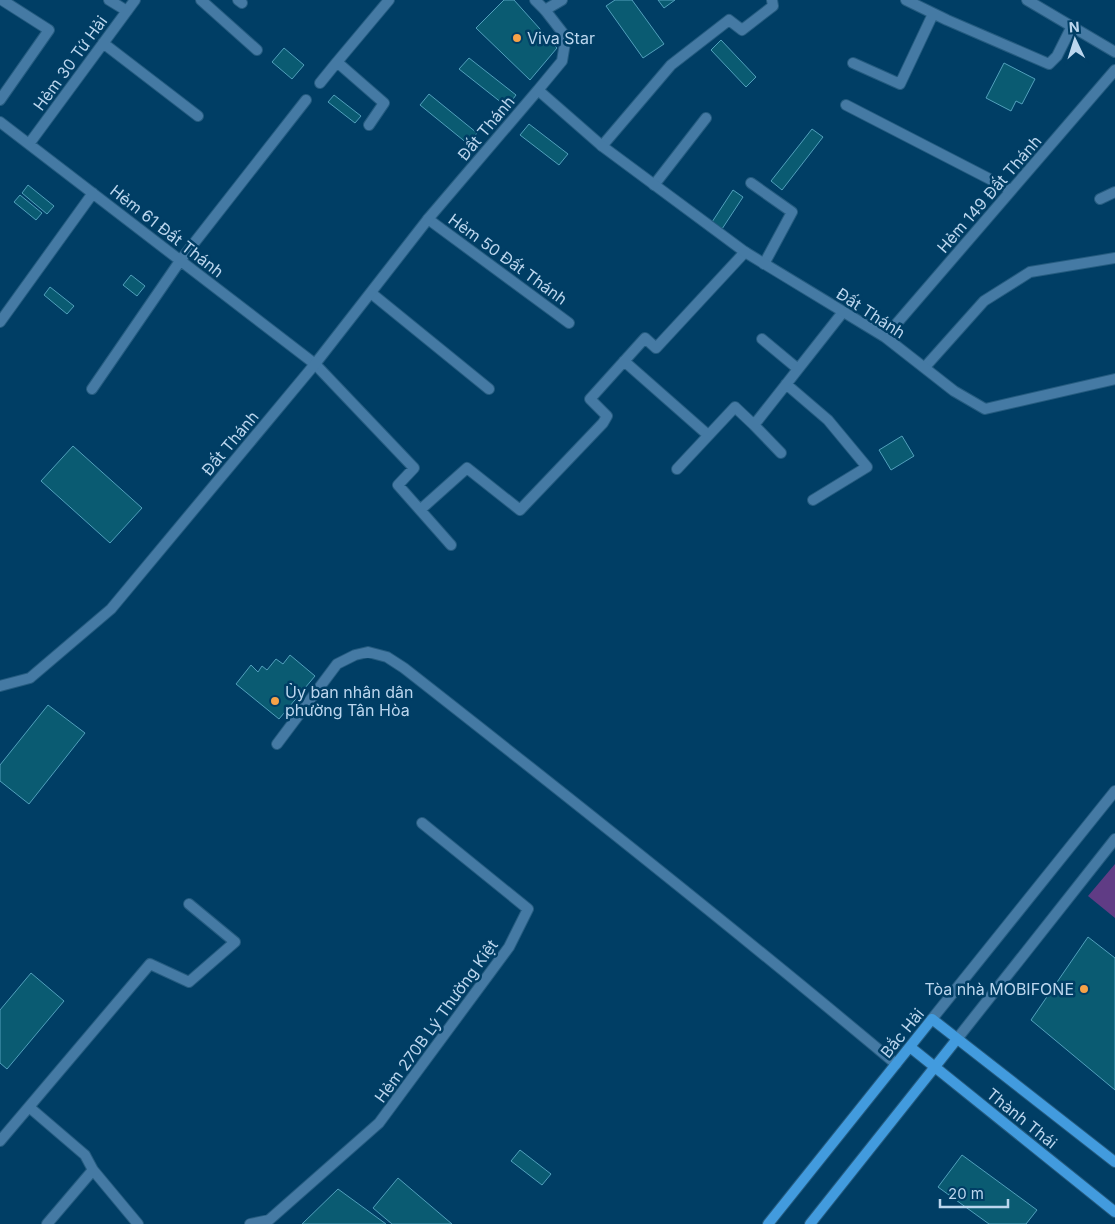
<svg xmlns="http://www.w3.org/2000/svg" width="1115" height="1224" font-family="Inter,sans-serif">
<rect width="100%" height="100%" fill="#003e65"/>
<path fill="#603c85" d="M1115,864V918L1088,896Z"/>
<path fill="#0a5b72" stroke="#52a0bc" d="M504,0H514L557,48L530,80L476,28Z
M615,0H632L664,44L643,58L606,6Z
M658,0H675L664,8Z
M721,40L756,77L746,87L711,50Z
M284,48L304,65L292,79L272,62Z
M469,58L516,95L507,107L459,69Z
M1004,63L1035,79L1022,104L1016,101L1011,111L986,98Z
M429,94L477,133L468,144L420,105Z
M334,95L361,116L355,123L328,102Z
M529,124L568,154L559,165L520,135Z
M812,129L823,137L782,190L771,181Z
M28,185L54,206L47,214L22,193Z
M733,190L743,197L722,229L712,222Z
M20,195L42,213L36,220L14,202Z
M131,275L145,286L137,296L123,285Z
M50,287L74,306L67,314L44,295Z
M902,436L914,456L891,470L879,450Z
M73,446L142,508L110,543L41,481Z
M290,655L315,676L279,719L236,684L251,665L258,672L262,666L267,670L276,659L283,664Z
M48,705L85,733L29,804L0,781V765Z
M1088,937L1115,958V1090L1031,1020Z
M31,973L64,1001L7,1069L0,1063V1010Z
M520,1150L551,1174L542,1185L511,1161Z
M962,1155L1037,1210L1026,1224H989L938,1187Z
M398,1178L452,1224H392L373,1208Z
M338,1189L386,1224H302Z"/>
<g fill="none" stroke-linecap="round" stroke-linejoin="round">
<g stroke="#255c80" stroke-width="12">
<path id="service" d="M109,0L127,11
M201,0L257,50
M238,0L242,3
M906,0L947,20L1049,64L1057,56L1072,26
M1027,0L1115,52
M545,10L562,0
M103,43L198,116
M853,63L900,84L933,14
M320,83L337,62
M0,100L49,30L2,0
M846,105L1011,190
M0,122L315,364L414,468L398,485L451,545
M369,125L384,103L337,62L389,0
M29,144L135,0
M602,146L671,65L729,20L742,30L773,6L772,0
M751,183L792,212L764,264
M654,185L706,118
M1100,199L1115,192
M428,219L569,323
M371,293L489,389
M0,322L93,193
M762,339L798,369
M624,361L708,435
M925,367L984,301L1030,272L1115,258
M786,384L828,420L867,467L813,500
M92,389L180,261L306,100
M754,425L781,453
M677,469L735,407L754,425L843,312
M420,510L467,468L520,510L603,423L607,416L590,399L645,338L656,348L745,252
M277,744L337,664L355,655L368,652L387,657L404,668C570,798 735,929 896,1064
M250,1224L269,1220L379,1123L509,947L528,909L422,823"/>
</g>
<g stroke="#255c80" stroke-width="12">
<path id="minor" d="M535,0L545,10L566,37L562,61L538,90
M885,337L1115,70
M0,686L30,678L111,609L315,364L428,219L538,90L602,146L745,252L885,337L954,391L985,409L1115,379
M29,1107L85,1155L93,1170L138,1224
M0,1141L150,964L189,982L235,942L189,904
M47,1224L93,1170"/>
</g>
<g stroke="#255c80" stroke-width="12">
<path id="tertiary" d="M932,1019L1115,791
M957,1039L1115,839"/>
</g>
<g stroke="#255c80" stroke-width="12">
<path id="secondary" d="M910,1047L1115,1212
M768,1224L932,1019L1115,1162
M810,1224L957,1039"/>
</g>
<use href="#service" stroke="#457aa4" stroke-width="10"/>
<use href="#minor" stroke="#457aa4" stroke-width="10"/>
<use href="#tertiary" stroke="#457aa4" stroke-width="10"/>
<use href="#secondary" stroke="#429bde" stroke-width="10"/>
</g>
<g fill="#f6a248" stroke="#003e65" stroke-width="2">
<circle cx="517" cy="38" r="5"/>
<circle cx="275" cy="701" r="5"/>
<circle cx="1084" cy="989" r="5"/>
</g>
<g text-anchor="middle" stroke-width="5" stroke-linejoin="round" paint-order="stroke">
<g font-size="16" fill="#bbd6ee" stroke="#003e65" text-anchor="start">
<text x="527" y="44">Viva Star</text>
<text x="285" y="698">Ủy ban nhân dân<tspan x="285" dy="18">phường Tân Hòa</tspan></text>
<text x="1074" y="995" text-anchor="end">Tòa nhà MOBIFONE</text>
</g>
<g font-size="16" fill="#bbd6ee" stroke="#003e65">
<text transform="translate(70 63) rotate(-54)" y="6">Hẻm 30 Tứ Hải</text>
<text transform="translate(486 128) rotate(-50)" y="6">Đất Thánh</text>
<text transform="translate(989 194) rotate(-49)" y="6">Hẻm 149 Đất Thánh</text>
<text transform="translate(167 231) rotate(38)" y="6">Hẻm 61 Đất Thánh</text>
<text transform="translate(508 259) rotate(36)" y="6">Hẻm 50 Đất Thánh</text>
<text transform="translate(871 313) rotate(33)" y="6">Đất Thánh</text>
<text transform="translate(230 443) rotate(-50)" y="6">Đất Thánh</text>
<text transform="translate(436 1021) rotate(-54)" y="6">Hẻm 270B Lý Thường Kiệt</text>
<text transform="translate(902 1033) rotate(-51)" y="6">Bắc Hải</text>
<text transform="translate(1022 1118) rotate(39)" y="6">Thành Thái</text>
</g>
</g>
<g transform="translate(1075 40) rotate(356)" stroke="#003e65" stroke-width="4" paint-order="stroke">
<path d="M0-4L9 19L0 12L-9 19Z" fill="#bbd6ee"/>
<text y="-8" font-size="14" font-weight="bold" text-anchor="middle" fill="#bbd6ee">N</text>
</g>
<path d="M940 1199v8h68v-8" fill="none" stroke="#bbd6ee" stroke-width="2.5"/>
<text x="948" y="1199" font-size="15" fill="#bbd6ee" stroke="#003e65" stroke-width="4" paint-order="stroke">20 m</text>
</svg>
